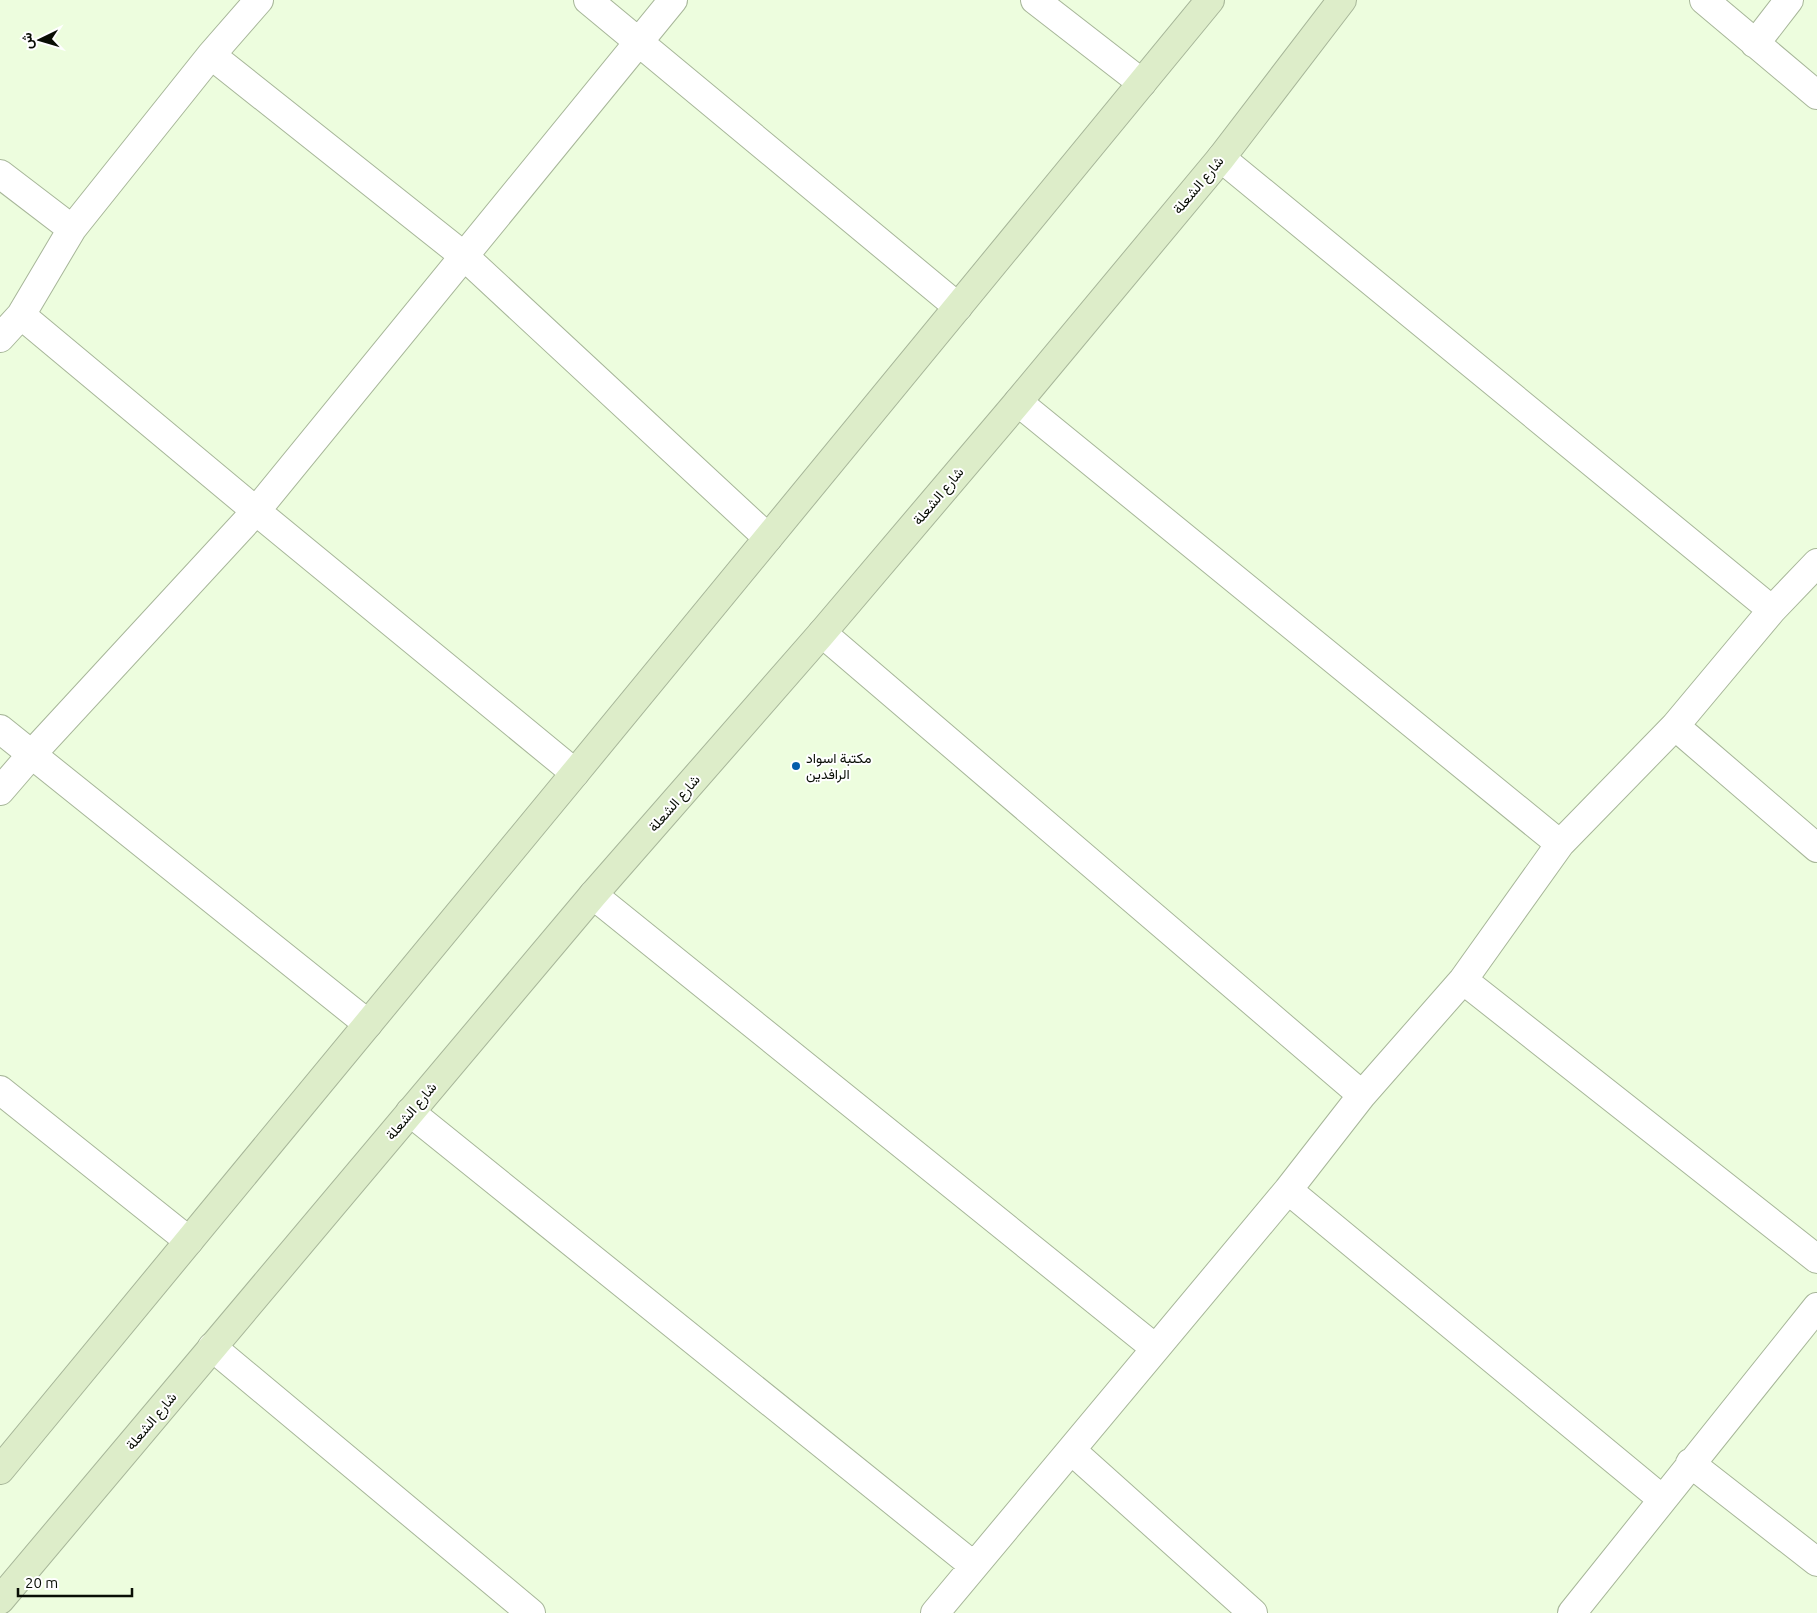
<svg xmlns="http://www.w3.org/2000/svg" width="1817" height="1613" font-family="Ubuntu,Vazirmatn,sans-serif">
<rect width="100%" height="100%" fill="#edfdde"/>
<g fill="none" stroke-linecap="round" stroke-linejoin="round">
<g stroke="#a7b699" stroke-width="30">
<path id="minor" d="M588,0L958,307
M1035,0L1142,83
M1704,0L1817,95
M1755,44L1789,0
M211,55L464,256L768,538
M1221,158L1772,610
M0,174L72,229
M21,315L256,511L575,773
M0,338L21,315L72,229L211,55L259,0
M1018,402L1560,844
M822,633L1362,1095
M1675,726L1817,848
M0,729L368,1024
M0,791L31,755L256,511L673,0
M593,895L1155,1348
M1463,980L1817,1259
M0,1090L189,1241
M410,1112L974,1566
M1288,1190L1662,1499
M212,1347L531,1613
M1071,1450L1253,1613
M1690,1463L1817,1562
M935,1613L1288,1190L1362,1095L1463,980L1560,844L1675,726L1772,610L1817,563
M1572,1613L1817,1307"/>
</g>
<g stroke="#a7b699" stroke-width="30">
<path id="secondary" d="M0,1470L575,773L1210,0
M0,1600L593,895L822,633L1018,402L1221,158L1342,0"/>
</g>
<use href="#minor" stroke="#fff" stroke-width="28"/>
<use href="#secondary" stroke="#ddedc9" stroke-width="28"/>
</g>
<circle fill="#055dab" stroke="#fff" stroke-width="2" cx="796" cy="766" r="5"/>
<g text-anchor="middle" stroke-width="4" stroke-linejoin="round" paint-order="stroke">
<g font-size="14" fill="#090e05" stroke="#fff">
<text transform="translate(1198 185) rotate(-50)" y="5">شارع الشعلة</text>
<text transform="translate(938 496) rotate(-50)" y="5">شارع الشعلة</text>
<text transform="translate(674 803) rotate(-49)" y="5">شارع الشعلة</text>
<text transform="translate(411 1111) rotate(-50)" y="5">شارع الشعلة</text>
<text transform="translate(151 1421) rotate(-50)" y="5">شارع الشعلة</text>
</g>
<g font-size="14" fill="#090e05" stroke="#fff" text-anchor="start">
<text x="806" y="763">مكتبة اسواد<tspan x="806" dy="16">الرافدين</tspan></text>
</g>
</g>
<g transform="translate(40 40) rotate(265)" stroke="#ffffff" stroke-width="4" paint-order="stroke">
<path d="M0-4L9 19L0 12L-9 19Z" fill="#090e05"/>
<text y="-8" font-size="14" font-weight="bold" text-anchor="middle" fill="#090e05">ش</text>
</g>
<path d="M18 1588v8h114v-8" fill="none" stroke="#090e05" stroke-width="2.5"/>
<text x="25" y="1588" font-size="15" fill="#090e05" stroke="#ffffff" stroke-width="4" paint-order="stroke">20 m</text>
</svg>
